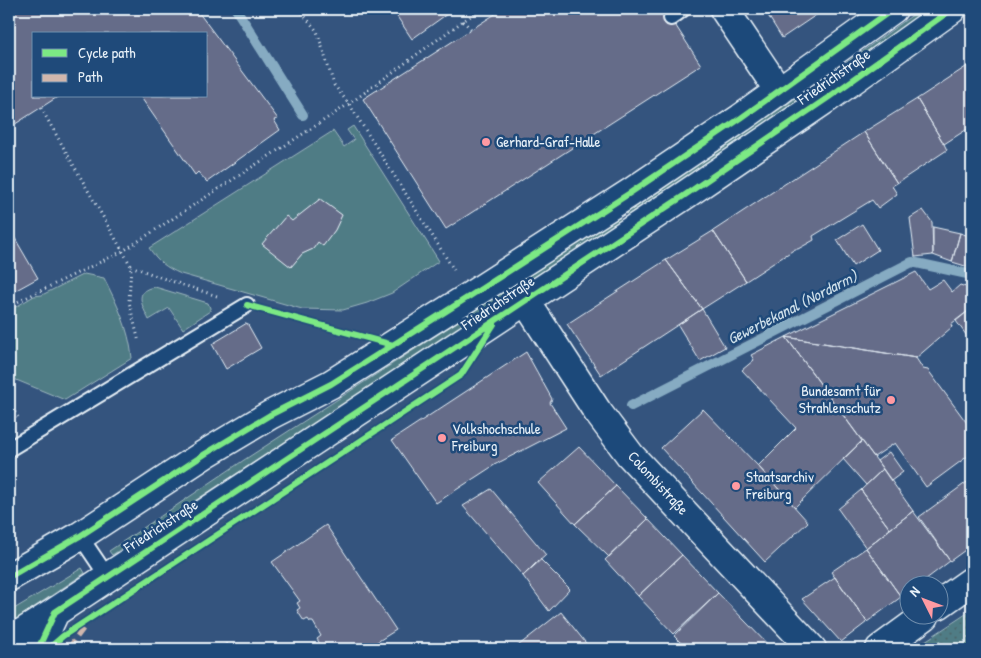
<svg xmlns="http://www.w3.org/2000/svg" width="981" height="658" font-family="'Patrick Hand',sans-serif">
<defs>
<pattern id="park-dots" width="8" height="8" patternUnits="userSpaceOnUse" patternTransform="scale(1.25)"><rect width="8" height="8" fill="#507c85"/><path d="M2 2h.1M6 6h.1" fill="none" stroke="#4c656a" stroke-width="1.8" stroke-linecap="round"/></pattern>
</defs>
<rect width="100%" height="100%" fill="#34547e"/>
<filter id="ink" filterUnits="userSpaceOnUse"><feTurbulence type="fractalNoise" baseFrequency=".02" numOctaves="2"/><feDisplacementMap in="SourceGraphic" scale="10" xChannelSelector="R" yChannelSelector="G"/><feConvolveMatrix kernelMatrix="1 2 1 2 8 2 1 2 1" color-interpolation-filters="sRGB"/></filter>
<g filter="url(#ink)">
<path fill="#507c85" stroke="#9cb6be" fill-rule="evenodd" d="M921,9H930L831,82L828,76Z
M811,88L815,94L629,217L626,213Z
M353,126L439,261L392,293L367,303L343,310L302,309L181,274C165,267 159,262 149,248L333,131L344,147L354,140L347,130ZM320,199L342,215L335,230L323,246L318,242L313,249L302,254L291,267L262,244L286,216L292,221Z
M619,217L622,222L112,555L109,551L244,460Z
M84,274L104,278C117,304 129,328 132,358L65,400L9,377V311L34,296L42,295Z
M155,287L208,303L210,308V311L183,329L169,308L149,320C143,307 132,290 155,287Z
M82,568L85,573L9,624V612Z"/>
<path fill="url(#park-dots)" stroke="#9cb6be" d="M972,610V649H913Z"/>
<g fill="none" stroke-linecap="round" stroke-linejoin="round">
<path stroke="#86abc2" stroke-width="10" d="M236,9L303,115
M631,406L912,262L972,275"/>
</g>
<path fill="#656c89" stroke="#e8f1f8" d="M9,9H196L278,119L274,120L280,130L207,182L198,172L195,175L140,96H206V34H34V96H59L9,128Z
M392,9H454L412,39Z
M503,9H665L701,65L446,229L363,99Z
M764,9H825L782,38Z
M972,63V126L944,144L917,99Z
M917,99L944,144L947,150L897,183L864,132Z
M864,132L897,183L892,186L897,194L878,208L872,200L813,236L814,240L798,249H795L746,281L713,231Z
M320,199L342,215L335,230L323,246L318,242L313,249L302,254L291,267L262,244L286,216L292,221Z
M923,210L932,222L933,255L915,257L910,218Z
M862,224L878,250L853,266L837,240Z
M933,227L960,233L952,262L933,255Z
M9,228L38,278L9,294Z
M713,231L746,281L702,309L666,260Z
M960,233L972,237V268L952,262Z
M666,260L702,309L601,375L567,324Z
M916,272L928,289L943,280L952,292L960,285L972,289V308L951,324L952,327L916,358L786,337Z
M972,308V343L956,321Z
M702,309L725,347L700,361L678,325Z
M247,323L261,348L226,369L212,344Z
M786,337L862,441L795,507L758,466L796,428L742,370L754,360L751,355Z
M786,337L916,358L923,369L928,370L972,430V453L926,487L895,443L874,457Z
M526,352L552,399L550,403L566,428L496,464L436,503L392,440Z
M703,409L758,466L808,522L765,562L661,448Z
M862,441L883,469L866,485L843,459Z
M579,447L616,486L575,524L538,483Z
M889,452L903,472L891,481L877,461Z
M883,469L913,511L890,529L861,490Z
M967,482L972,490V545L950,561L919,517Z
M616,486L648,519L609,557L575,524Z
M491,489L546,555L523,576L463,506Z
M861,490L890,529L866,548L838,509Z
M913,511L950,561L917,586H908V592L901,597L866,548Z
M648,519L682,555L638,596L605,560Z
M326,525L396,630L366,649H323L317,639L321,636L313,622H310L308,619L304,621L300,615L297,610L300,608L297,603L300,601L272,562Z
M866,548L901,597L867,622L831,572Z
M682,555L718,593L674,634L638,596Z
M540,559L570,589L549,611L523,576Z
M835,577L867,622L841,642L802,599Z
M718,593L772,649H687L674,636Z
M561,612L589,647L587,649H514Z
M227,643L230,649H217Z"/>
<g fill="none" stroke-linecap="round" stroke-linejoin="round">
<g stroke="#e8f1f8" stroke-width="18">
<path id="lane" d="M671,18L683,9
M9,449L247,305
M80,536L107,576"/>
</g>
<g stroke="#e8f1f8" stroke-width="31">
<path id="street" d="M724,9L779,91
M525,300L597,411L630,455L812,649
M938,605L972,581
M880,649L925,616"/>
</g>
<g stroke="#e8f1f8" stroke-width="31">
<path id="primary" d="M9,577L80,536L205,454L270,415L331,384L470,296L630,193L741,118L893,9
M9,641L55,612L685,195L829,97L952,9
M38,649L55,612"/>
</g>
<path stroke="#e8f1f8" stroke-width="3" stroke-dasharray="1 4" stroke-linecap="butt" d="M299,9L317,31L334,85L349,104L454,270
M463,21L471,29
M41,108L131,266L129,302L139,342
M131,266L162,278L217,296
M9,306L123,251L349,104L463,21L482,9
M9,404L18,417
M938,642L942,649
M958,649L972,634"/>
<use href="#lane" stroke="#1f4a7a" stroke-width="14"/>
<use href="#street" stroke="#1f4a7a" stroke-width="28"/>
<use href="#primary" stroke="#1f4a7a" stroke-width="28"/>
<path stroke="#d1b7ad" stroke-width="5" stroke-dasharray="10 5" stroke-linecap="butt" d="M68,649L86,625"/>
<g stroke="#1f4a7a" stroke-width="9">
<path id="cycleway" d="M247,305L393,345
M9,577L80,536L205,454L270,415L331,384L470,296L630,193L741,118L893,9
M38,649L55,612L685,195L829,97L952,9
M48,649L63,636L461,375L494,324"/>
</g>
<use href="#cycleway" stroke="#7ce984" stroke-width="6"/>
</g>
</g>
<g fill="#ff9aa2" stroke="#1f4a7a" stroke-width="2">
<circle cx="486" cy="142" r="5"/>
<circle cx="891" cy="400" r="5"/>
<circle cx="442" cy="438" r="5"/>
<circle cx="736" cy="486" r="5"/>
</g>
<g text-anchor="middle" stroke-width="5" stroke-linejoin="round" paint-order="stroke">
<g font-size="15" fill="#e8f1f8" stroke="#1f4a7a">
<text transform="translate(834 77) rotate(-35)" y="5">Friedrichstraße</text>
<text transform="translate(498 303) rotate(-34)" y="5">Friedrichstraße</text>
<text transform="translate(658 483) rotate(47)" y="5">Colombistraße</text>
<text transform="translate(161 526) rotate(-33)" y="5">Friedrichstraße</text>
</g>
<g font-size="15" fill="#e8f1f8" stroke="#1f4a7a" text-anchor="start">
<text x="496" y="147">Gerhard-Graf-Halle</text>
<text x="881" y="396" text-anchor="end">Bundesamt für<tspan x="881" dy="17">Strahlenschutz</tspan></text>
<text x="452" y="434">Volkshochschule<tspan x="452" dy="17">Freiburg</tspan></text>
<text x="746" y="482">Staatsarchiv<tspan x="746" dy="17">Freiburg</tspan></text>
</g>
<g font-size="16" font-style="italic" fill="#cfe0ea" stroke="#1f4a7a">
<text transform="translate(792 307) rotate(-27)" y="6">Gewerbekanal (Nordarm)</text>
</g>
</g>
<rect width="981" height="658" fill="none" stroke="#1f4a7a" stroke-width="30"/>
<rect x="15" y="15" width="951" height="628" fill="none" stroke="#e8f1f8" stroke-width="2" filter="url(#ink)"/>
<rect x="32" y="32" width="175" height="65" fill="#1f4a7a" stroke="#6f8dac"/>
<rect x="42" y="49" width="25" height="8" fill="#7ce984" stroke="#6f8dac"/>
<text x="78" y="58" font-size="15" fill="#e8f1f8">Cycle path</text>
<rect x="42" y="74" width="25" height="8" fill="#d1b7ad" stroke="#6f8dac"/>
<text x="78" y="82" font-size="15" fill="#e8f1f8">Path</text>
<g transform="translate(924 600) rotate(312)"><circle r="24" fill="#1f4a7a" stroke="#6f8dac"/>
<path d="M0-4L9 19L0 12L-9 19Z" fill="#ff9aa2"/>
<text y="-8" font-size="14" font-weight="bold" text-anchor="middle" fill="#e8f1f8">N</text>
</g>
</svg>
